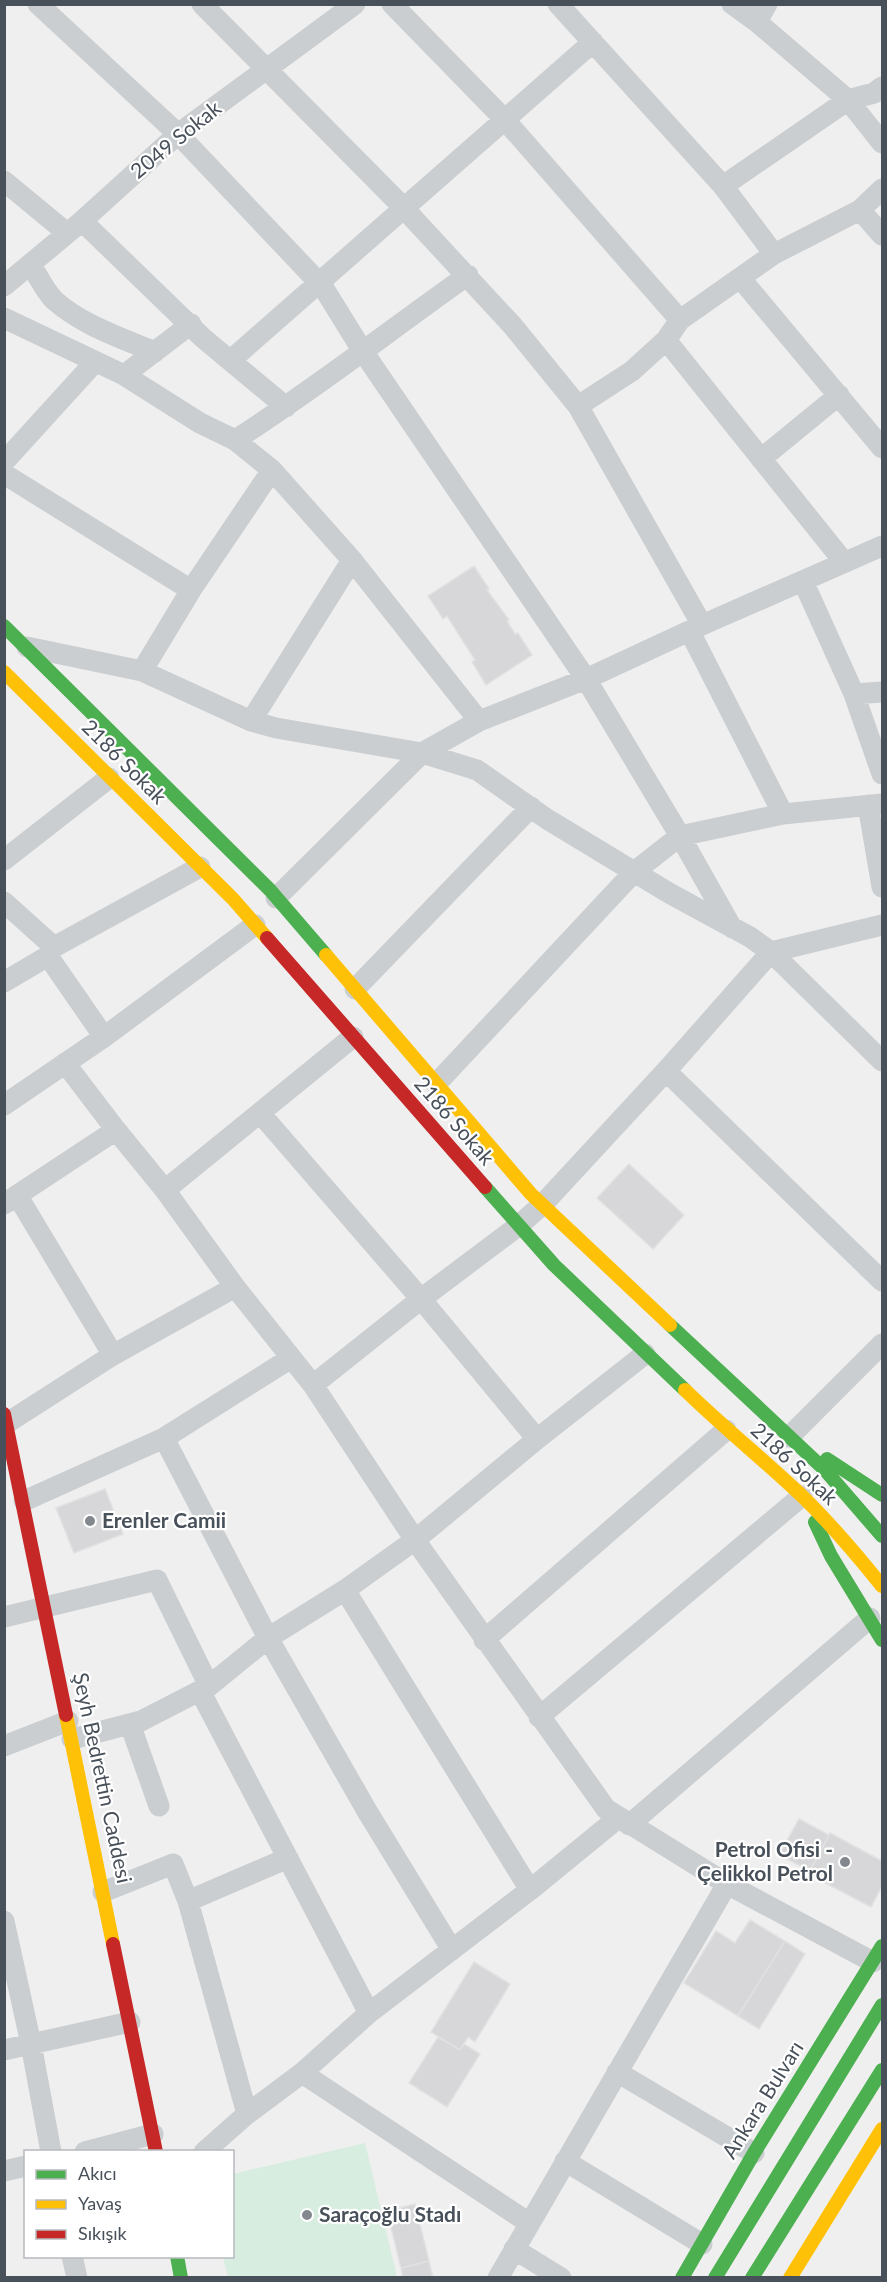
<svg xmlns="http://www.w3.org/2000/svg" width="887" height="2282" font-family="Lato,sans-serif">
<rect width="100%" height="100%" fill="#f0efef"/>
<path fill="#d6ede0" d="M365,2143L397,2277H228L223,2257L232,2256L233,2174Z"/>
<path fill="#d7d7d9" stroke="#e1e1e2" stroke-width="1.5" d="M474,566L489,589L487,590L509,620L507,621L515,634L518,633L532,655L486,685L472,662L475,660L447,616L443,619L428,596Z
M629,1164L684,1215L653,1249L597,1198Z
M105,1489L123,1534L74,1553L56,1508Z
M799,1819L829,1835L810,1871L779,1855Z
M830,1833L882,1861V1886L871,1907L808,1874Z
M750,1920L785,1941L738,2016L684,1983L716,1931L735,1943Z
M785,1941L805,1954L759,2029L738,2016Z
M474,1962L510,1984L475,2042L468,2037L460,2050L431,2032Z
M438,2037L460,2050L464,2044L480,2054L447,2107L409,2083Z
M415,2204L429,2261L401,2268L387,2211Z
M429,2261L433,2278H403L401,2268Z"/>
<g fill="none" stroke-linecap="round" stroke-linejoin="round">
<path stroke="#cbced0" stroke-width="21" d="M38,4L178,134L323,287L362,350L586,679L680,836L732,928
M202,4L399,203L512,325L578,406L702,625
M392,4L505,120L680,320
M558,4L723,186L774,254
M732,4L757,22L848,100L882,143
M757,22L767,4
M4,181L67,233
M723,186L848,100L874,93L882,87
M860,210L882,235
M82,221L203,338L286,407
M31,265C38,276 45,291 54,300C82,325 121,338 155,352
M741,279L882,448
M4,286L82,221L178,134L355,4
M4,318L124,375L200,423L235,440L272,470L352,560L479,721
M666,340L844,562
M231,360L593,42
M124,375L191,324
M578,406L632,371L666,340L680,320L774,254L860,210L882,189
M235,440C315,389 390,330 468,275
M761,459L839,395
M4,462L95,362
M4,474L191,590
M803,581L854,694L882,774
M690,632L783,814
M27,647L142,671L251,721L276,728L422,753L479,721L586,679L702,625L882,546
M142,671L191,590L272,470
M854,694L882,692
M251,721L352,560
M868,805L882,887
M4,860L109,778
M276,898L422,753L477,770L547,819L669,893L750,937L771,952L882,1061
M4,902L54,947
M48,956L104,1037
M4,982L48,956L54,947L200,867
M355,989L531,807
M65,1063L116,1130L165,1190L235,1287L313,1385L415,1540L606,1809L727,1884L873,1962
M666,1071L882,1281
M436,1084L634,872L680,836L783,814L882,804
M4,1105L104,1037L255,925
M260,1113L421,1299L537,1439
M165,1190L353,1037
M17,1195L113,1355
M4,1204L116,1130
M313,1385L421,1299L518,1226L542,1205L666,1071L771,952L882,925
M7,1423L113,1355L235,1287
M789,1437L882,1344
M164,1438L268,1638L367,1811L452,1950
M24,1501L164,1438L291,1358
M345,1590L530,1890
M4,1617L157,1580L209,1686
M484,1640L726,1430
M200,1691L369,2013
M539,1717L802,1496
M130,1724L159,1806
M72,1739L141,1721L209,1686L268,1638L345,1590L415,1540L537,1439L645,1354
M4,1746L68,1721
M629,1825L870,1618
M103,1892L173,1864L188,1901L247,2114
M188,1901L288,1858
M4,1921L31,2044L51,2152
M4,2050L130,2022
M617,2072L754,2153
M302,2073L529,2223
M85,2152L153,2134
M204,2152L247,2114L302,2073L369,2013L530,1890L618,1818
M565,2161L702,2244
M4,2171L26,2166
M514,2249L561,2278
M72,2256L77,2278
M498,2278L727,1884"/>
<path stroke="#4caf50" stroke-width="14" d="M4,626L270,890L326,955
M485,1187L554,1265L685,1390
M670,1325L825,1470L882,1536
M827,1459L882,1495
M815,1522L831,1556L882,1640
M177,2256L181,2278
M682,2278L754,2153L882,1946
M715,2278L882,2005
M752,2278L882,2070"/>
<path stroke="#ffc107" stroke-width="14" d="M4,672L233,899L267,938
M326,955L531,1194L670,1325
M685,1390C723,1427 764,1460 802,1496C831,1524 857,1555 882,1586
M66,1715L113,1944
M790,2278L882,2129"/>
<path stroke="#c62828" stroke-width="14" d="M267,938L485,1187
M4,1414L66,1715
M113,1944L156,2152"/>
</g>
<g fill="#83888e" stroke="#fff" stroke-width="2">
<circle cx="90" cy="1521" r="6"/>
<circle cx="845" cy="1862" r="6"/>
<circle cx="307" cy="2215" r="6"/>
</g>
<g text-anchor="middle" stroke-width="4.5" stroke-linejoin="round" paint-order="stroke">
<g font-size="21" fill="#48505a" stroke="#fff">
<text transform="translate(176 140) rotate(-39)" y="7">2049 Sokak</text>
<text transform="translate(124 762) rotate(45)" y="7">2186 Sokak</text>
<text transform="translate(454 1121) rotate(49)" y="7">2186 Sokak</text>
<text transform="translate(794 1464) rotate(43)" y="7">2186 Sokak</text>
<text transform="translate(102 1778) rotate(78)" y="7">Şeyh Bedrettin Caddesi</text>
<text transform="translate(763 2100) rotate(-58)" y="7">Ankara Bulvarı</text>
</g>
<g font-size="21" font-weight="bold" fill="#48505a" stroke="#fff" text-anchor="start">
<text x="102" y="1528">Erenler Camii</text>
<text x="833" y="1857" text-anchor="end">Petrol Ofisi -<tspan x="833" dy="24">Çelikkol Petrol</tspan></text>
<text x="319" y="2222">Saraçoğlu Stadı</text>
</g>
</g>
<rect width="887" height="2282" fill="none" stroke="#48505a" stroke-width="12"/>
<rect x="24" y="2150" width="210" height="108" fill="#ffffff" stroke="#b6b9bd" stroke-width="1.5"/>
<rect x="36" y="2170" width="30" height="9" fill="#4caf50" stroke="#b6b9bd" stroke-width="1.5"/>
<text x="78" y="2180" font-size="18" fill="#48505a">Akıcı</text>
<rect x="36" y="2200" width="30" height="9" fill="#ffc107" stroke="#b6b9bd" stroke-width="1.5"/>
<text x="78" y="2210" font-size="18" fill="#48505a">Yavaş</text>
<rect x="36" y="2230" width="30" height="9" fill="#c62828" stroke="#b6b9bd" stroke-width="1.5"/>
<text x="78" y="2240" font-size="18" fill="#48505a">Sıkışık</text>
</svg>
